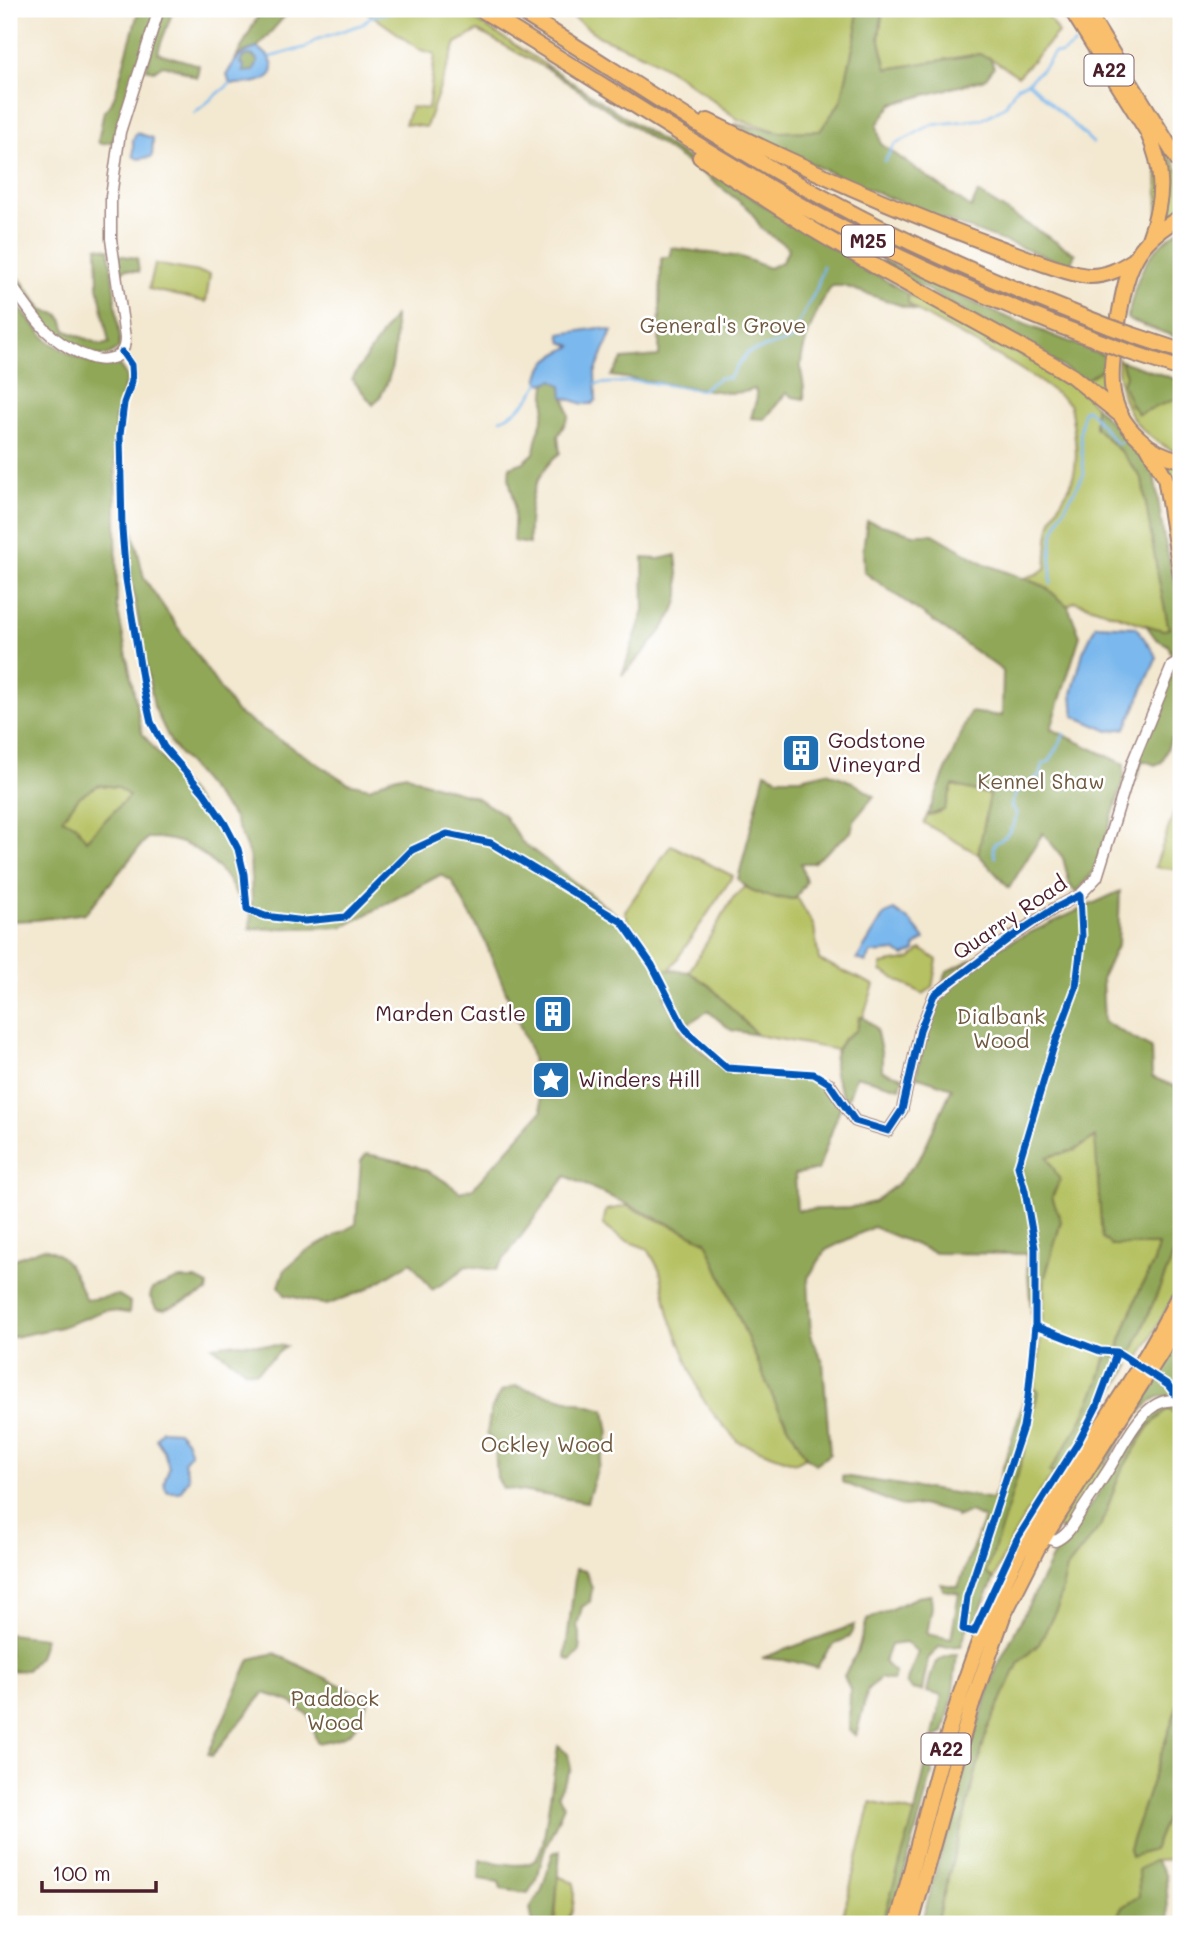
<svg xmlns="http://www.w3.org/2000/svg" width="1190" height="1933" font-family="Mali,sans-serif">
<rect width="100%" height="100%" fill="#fff"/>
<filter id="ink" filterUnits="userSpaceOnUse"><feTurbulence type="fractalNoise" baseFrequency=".0143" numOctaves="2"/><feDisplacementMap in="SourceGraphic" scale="14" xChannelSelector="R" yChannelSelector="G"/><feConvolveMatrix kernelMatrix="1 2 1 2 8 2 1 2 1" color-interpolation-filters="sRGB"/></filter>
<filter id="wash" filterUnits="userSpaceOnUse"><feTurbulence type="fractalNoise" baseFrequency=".00686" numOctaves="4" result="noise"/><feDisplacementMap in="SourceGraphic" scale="28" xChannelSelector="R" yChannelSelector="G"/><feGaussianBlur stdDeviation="1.57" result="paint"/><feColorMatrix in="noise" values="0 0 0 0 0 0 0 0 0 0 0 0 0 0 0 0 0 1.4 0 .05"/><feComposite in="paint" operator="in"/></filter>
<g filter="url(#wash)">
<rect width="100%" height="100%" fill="#f3e8d0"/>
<path fill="#b5c162" stroke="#807046" stroke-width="2" d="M363,9H458L546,65L547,69L478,31L456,43L426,127L405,124L411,107L428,109L435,54L421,50Z
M562,9H856L857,30L841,101L820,131L780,132L739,120L681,77L646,56L600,37Z
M883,9H1044L1058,33L1018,76L990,58L979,54L887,69L879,37Z
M1161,142L1181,174V209L1167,214L1158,225L1157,144Z
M155,264L210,274L206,302L149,289Z
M908,294L1056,373L1079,389L1095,406V427L1123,454L1142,479L1158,576L1169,630L1163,631L1074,601L1068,606L1044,586L1024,578L1037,574L1046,568C1048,552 1046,536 1052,520C1056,508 1064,497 1070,486C1081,461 1074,431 1070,405C1030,369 965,339 917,311L908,303Z
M1118,358L1121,361L1126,376L1169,401L1181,397V454C1137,436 1117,407 1118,358Z
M1107,366L1113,404L1085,380Z
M1158,455L1181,462V547Z
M99,785L118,787L129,796L85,841L61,820L79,797Z
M953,785L991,795L978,854L924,823L927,816L944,810Z
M1181,792V862L1179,870L1155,867Z
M671,845L733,876L669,971L661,969L640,933L628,922L625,911Z
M745,887L773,898L795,899L797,897L814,926L819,960L874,985L863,1017H859L857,1030L844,1038L837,1050L757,1035L710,986L689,972L733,898Z
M921,949L937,960L932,988L923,994L881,971V964L911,959Z
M1096,1136L1102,1238L1111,1245H1158L1154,1261L1137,1296L1122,1337L1120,1344L1121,1349H1115L1112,1356L1106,1354L1098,1384L1080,1424L1050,1472L1054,1473C1029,1507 1009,1540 994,1579L985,1573C1007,1514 1026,1453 1038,1391L1034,1390L1039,1360L1045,1277L1061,1222L1052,1197L1060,1180L1047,1157L1075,1150Z
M627,1206L706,1241L775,1402L806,1457L795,1463L738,1442L715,1416L701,1396L669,1315L660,1271L648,1249L622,1239L603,1225L606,1210Z
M1181,1233V1282L1139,1360L1131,1355L1169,1266Z
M1168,1409L1181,1418V1695L1129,1849L1153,1850L1169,1812L1181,1807V1859L1155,1860L1140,1896L1121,1908L1115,1924H936L987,1730L1019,1662L1039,1644L1058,1606L1067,1568L1101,1525L1121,1471L1150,1426Z
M1096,1463H1107L1064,1530L1058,1529L1057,1525Z
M871,1802L915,1813L883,1923L864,1919L862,1924H841Z
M558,1876L574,1883C574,1898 576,1924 555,1924Z"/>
<path fill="#90a758" stroke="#6d6342" stroke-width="2" fill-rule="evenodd" d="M139,9H157L125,117L112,142L100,144L98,141L104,111L111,104L115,95Z
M163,9H173C169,25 162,37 158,53L199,65L197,78L179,69L163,65L154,71L146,69Z
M265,9H291L257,48L244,52L235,60L259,14Z
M856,9H883L879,37L887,69L979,54L990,58L994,67L985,79L892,104L877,125L881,144L971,208L978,193L1075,254L1070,265C955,224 840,184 734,124L780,132L820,131L841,101L857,30Z
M240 64a9 9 0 1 1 18 0a9 9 0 1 1-18 0Z
M546,65L692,161L908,294V303L917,311L844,286H832C819,302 799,351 801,371C803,381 805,388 804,399L793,397L786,393L765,419L751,418L757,397L755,389L744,392L730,393L611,376L623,359L659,356L661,258L671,256V248L741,257L769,268L782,262L789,248L762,229L749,209L705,175L547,69Z
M1181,229V339L1127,319C1138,276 1142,254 1181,229Z
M97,247L109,249L120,338L119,348C87,377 38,315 22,293C19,288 11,281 9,275C8,272 9,268 9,264L44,311L58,314L63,321L66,331L102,345L109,343L98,286Z
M118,255L137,258L139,272L126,269L122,272Z
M882,260L989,310L1108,357L1107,366L1085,380L885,266Z
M9,296L48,341L74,356L97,365L118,363L127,377L115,419L117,606L142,733L221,832L231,851L238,874L239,899C235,893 232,886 228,880C206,851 183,837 147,838L86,913L36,920L9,921ZM99,785L118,787L129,796L86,840L75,824L62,819L79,797Z
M394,316C398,343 393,386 373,405L352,379Z
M1121,361L1181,381V397L1138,414L1130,403L1122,383L1126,376Z
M553,379L562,386L569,416L558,436L560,453C530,477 528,509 529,544L513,541C514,526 516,510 513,495C510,484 508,479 510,467L524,462L534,453C535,437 543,422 545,406C545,397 544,391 547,382Z
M1095,406L1153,467L1164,538L1181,606V648L1178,654L1172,656L1168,645L1156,639L1146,625L1163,630L1169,629L1158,576L1142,479L1123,454L1095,427Z
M125,477L132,527L144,578L236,712L348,783L370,788L390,778L406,774L421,781L475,797L503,814L521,841L640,933L661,969L689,972L710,986L757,1035L731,1030L708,1011L687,1024L673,997L664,995L683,1035L726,1072L812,1078L841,1105L818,1170L795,1174L797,1210L849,1208L874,1202L897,1184L920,1158L952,1088L916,1076L925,1034L947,971L1120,891L1118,944L1102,977L1104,1022L1151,1048L1152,1077L1181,1089V1233L1169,1266L1131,1355L1121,1349L1120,1344L1137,1296L1154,1262L1158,1245H1111L1102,1238L1095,1137L1075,1150L1047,1157L1060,1180L1052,1197L1061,1221L1045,1277L1041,1320L1032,1319L1026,1254L935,1253L873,1227L826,1250L808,1278L811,1338L823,1362L830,1454L816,1464L806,1457L775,1402L706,1241L566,1176L496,1270L466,1266L452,1278L432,1290L411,1262L365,1290L327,1305L285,1295L279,1286L285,1269L304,1253L356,1224L361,1161L366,1154C406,1161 428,1167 460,1192L473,1188L542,1111L531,1053L485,941L451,880L440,875L343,927L250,929L252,898L250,857L234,818L172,745L154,707L130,574Z
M867,521L914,534H933L985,564L1044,586L1068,606L1080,636L1051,729L1124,764V779L1095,870L1076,893L1070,885L1063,858L1043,833L1009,888L978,854L990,795L953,785L944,810L927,816L970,712L1002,716L1003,671L864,572L863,550Z
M676,555C677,567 680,581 679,594C679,616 638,660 622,675L644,610L643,558L659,559Z
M1174,668L1181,670V742L1171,739L1162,762L1155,765L1143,760L1136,780L1137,761Z
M765,772L778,778H801L827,772L852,782L874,796L855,819L851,832L813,863H801L806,882L795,899C775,898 752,896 738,879Z
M860,1017H863L876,1028L882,1056V1071L903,1077L900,1088L856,1076L847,1102C831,1075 825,1048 857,1030Z
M44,1248C70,1255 75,1277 86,1300L119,1295L130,1302L129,1313L106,1310L61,1327L9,1338V1261Z
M178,1279H196L208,1285L207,1292L164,1310L156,1308L150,1297L152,1289Z
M1181,1330V1399C1174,1397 1167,1395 1159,1397C1141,1403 1117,1447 1107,1463H1096L1156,1384L1167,1354Z
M236,1343L286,1346L256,1372L246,1371L212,1346Z
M1107,1354L1119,1358L1130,1365L1066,1468L1054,1473L1049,1472L1080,1424L1098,1384Z
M516,1386L605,1410L609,1433L587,1502L503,1488L497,1478L495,1446L487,1433L491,1409L502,1391Z
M1026,1387L1038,1391C1026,1453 1007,1514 986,1573L994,1579L973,1626L969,1624L961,1646L939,1647L928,1659L922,1691L912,1689L906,1683L918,1652L906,1643L890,1645L884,1662L895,1673L893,1681L880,1678L868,1689L856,1736L849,1730L850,1689L844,1676L857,1652L867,1620L917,1597L931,1595L932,1607L927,1634L951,1639L959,1593L943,1590L941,1584L958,1587L984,1518L969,1512L956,1517V1514L921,1505L904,1507L842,1482V1476L993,1499L1022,1406Z
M1166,1403L1181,1406V1418L1168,1409L1149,1426L1121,1471L1101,1525L1067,1568L1058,1606L1039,1644L1019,1662L987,1730L936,1924H921L970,1750L996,1669L1057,1549L1065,1543L1109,1477L1146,1415Z
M576,1569L586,1571L592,1588L590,1602L582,1607L577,1627L580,1633V1651L571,1661L565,1658Z
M854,1625L850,1637C832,1643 825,1652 817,1668L792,1661L762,1658Z
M9,1634L45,1638L39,1657L27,1670L9,1671Z
M274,1653L369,1699C354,1732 355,1737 317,1743L309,1716L291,1702L264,1693L212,1756L208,1754L250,1659Z
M957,1654L952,1701L944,1733L932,1739L942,1696L927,1692C933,1669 931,1658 957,1654Z
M1181,1695V1807L1169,1812L1153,1850L1131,1857L1129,1849Z
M558,1746L568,1754L571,1769L558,1794L564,1806L544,1851L537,1879L528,1893L501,1889L499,1882L479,1879L480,1860C495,1861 525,1871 536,1859C539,1854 541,1848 543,1843Z
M929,1751L936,1759L890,1924H882L915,1813Z
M560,1850L554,1924H533L530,1908L541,1892L553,1853Z
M1155,1860L1166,1876L1169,1924H1115L1121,1908L1139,1896L1138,1870Z"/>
<path fill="#7ab8ed" stroke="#626c8c" stroke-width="2" fill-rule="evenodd" d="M257,48C270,54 282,72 263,80C254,84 240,84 230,84L227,74C235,59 241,53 257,48ZM249,55L254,56L258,61L254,71L243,72L244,65L240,63L243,57Z
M136,133L153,138L152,157L138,159L133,156V140Z
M599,328L612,331L595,373L596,400L592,404H583L563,397L562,386L553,380L543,384L538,380C545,356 552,357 572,346L562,342L560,334Z
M1096,625L1136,627L1157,657L1126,728L1109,731L1074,716L1072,694L1083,652Z
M894,910L911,922L925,939L915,946V951L904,956L896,951L871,953L866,962L857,959L884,915Z
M162,1430L178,1431L186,1440L191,1453L184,1462L189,1478L180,1492H168C161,1484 166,1477 169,1468L164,1451L156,1439Z"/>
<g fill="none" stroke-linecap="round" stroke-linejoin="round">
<path stroke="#7ab8ed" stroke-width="2.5" d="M1075,44L1061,54L1054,53L1047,64L1028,82L1093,143
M270,57L307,47L315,40L363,24L370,17L402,9
M194,113L230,84
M885,161L894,145L931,125L983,119L1005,106L1017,86L1028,82
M596,384L639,381L701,390L719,378H729L747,353L790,340L817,288L823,266
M501,419C520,411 530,399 540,382
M1051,584V554L1053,536L1060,516L1084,474L1080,433L1083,411L1088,409L1117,444L1121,442
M995,857L993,848L995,843C1006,839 1017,825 1016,812L1011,807C1013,789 1029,785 1041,774L1043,764L1050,761C1054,753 1062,741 1064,734"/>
</g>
</g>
<g filter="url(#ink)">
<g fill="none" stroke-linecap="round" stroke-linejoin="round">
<g stroke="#9e847e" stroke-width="13">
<path id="minor" d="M9,282C32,313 43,337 81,354C91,358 100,362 112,358C122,356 125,348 125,338L111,239V197L120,132L159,9
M829,1083L855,1121L888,1131L902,1110L920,1030L934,995L1010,938L1055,908L1080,895L1097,877L1133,761L1172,666L1181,661
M1045,1537L1055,1541C1068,1536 1073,1524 1080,1513C1089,1499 1098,1486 1107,1472C1123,1448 1145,1390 1181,1402"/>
</g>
<g stroke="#9e847e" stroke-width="18">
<path id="highway" d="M480,9C592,77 701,150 816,214C908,264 1004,306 1102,342
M516,9C619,72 718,141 824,198C915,248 1009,288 1105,325
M1071,9L1147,131C1165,170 1164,199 1149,239
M1085,9L1181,165
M708,121C805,169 902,212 1003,249C1022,256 1072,276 1090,276C1107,276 1120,269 1134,260
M700,157L812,229L873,265L1054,365L1072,376L1119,414
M1181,217C1165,226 1150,236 1140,251C1126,271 1122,299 1118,323C1111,366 1102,405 1139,438C1150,449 1166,457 1181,460
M1133,335L1181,351
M1129,352L1181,369
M1148,447L1165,477L1181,576
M897,1924C928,1810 954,1688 1005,1581C1022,1543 1047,1507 1071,1472C1110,1413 1150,1355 1181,1291
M911,1924L971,1707L1003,1616L1037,1549L1181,1321"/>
</g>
<use href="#minor" stroke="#fff" stroke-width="10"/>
<use href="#highway" stroke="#f9bf6d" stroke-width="14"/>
<g stroke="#9e847e" stroke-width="18" stroke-linecap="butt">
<path id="highway-bridge" d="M1105,325L1133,335
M1102,342L1129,352"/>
</g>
<use href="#highway-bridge" stroke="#f9bf6d" stroke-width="14"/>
<g stroke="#fff" stroke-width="11">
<path id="cycleway" d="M122,352L131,365L132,381L124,403L120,435L122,529L126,579L144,690L151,722L164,747L204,793L225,824L238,849L244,874L247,909L265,916L305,921L345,917L412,850L447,834L491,843L622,922L652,965L682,1024L692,1037L727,1068L814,1074L829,1083L855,1121L888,1131L902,1110L920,1030L934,995L1010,938L1055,908L1080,895L1082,936L1076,987L1053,1049L1018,1166L1025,1191L1035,1248V1326L1028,1397L1023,1427L967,1597L963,1629L974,1632L1017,1539L1079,1441L1097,1406L1117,1352
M1035,1326L1100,1351L1117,1352L1168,1385L1181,1402"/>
</g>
<use href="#cycleway" stroke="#0057b8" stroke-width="7"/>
</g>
</g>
<defs>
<g id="building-square" transform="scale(2.0125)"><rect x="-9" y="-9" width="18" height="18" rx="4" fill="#1f6fb2" stroke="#fff"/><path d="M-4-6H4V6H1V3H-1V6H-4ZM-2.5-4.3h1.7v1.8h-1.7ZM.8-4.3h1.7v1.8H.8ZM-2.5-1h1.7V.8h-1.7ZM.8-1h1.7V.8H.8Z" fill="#fff"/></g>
<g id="sight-square" transform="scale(2.0125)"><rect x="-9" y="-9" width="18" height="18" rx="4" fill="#1f6fb2" stroke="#fff"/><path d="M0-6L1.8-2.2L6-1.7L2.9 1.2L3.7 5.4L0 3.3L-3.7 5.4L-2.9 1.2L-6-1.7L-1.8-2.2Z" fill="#fff"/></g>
</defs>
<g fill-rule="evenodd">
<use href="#building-square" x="801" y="753"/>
<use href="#building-square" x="553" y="1014"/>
<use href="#sight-square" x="551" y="1080"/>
</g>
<g text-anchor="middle" stroke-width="5" stroke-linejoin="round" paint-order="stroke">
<g fill="#fff" stroke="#80626b" stroke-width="2">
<rect x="1084.5" y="54.5" width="49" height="31" rx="5"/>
<rect x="842" y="225.5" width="52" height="31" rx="5"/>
<rect x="921.5" y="1733.5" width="49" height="31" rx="5"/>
</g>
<g font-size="19" font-weight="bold" fill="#4a1f2b">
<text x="1109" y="77">A22</text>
<text x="868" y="248">M25</text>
<text x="946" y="1756">A22</text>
</g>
<g font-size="21" fill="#6f583e" stroke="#fff">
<text x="723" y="333">General's Grove</text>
<text x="1041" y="789">Kennel Shaw</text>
<text x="1001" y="1024">Dialbank<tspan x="1001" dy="24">Wood</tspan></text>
<text x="547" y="1452">Ockley Wood</text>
<text x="335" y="1706">Paddock<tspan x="335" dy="24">Wood</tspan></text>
</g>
<g font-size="21" fill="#4a1f2b" stroke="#fff" text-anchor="start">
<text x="828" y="748">Godstone<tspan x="828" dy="24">Vineyard</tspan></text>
<text x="526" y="1021" text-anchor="end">Marden Castle</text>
<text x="578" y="1087">Winders Hill</text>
</g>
<g font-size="21" fill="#4a1f2b" stroke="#fff">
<text transform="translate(1010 918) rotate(-34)" y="7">Quarry Road</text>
</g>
</g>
<rect width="1190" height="1933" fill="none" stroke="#fff" stroke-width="35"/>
<path d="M42 1881v10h114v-10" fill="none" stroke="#4a1f2b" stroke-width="3.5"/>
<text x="52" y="1881" font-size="21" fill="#4a1f2b" stroke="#ffffff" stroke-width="5" paint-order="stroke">100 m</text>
</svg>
